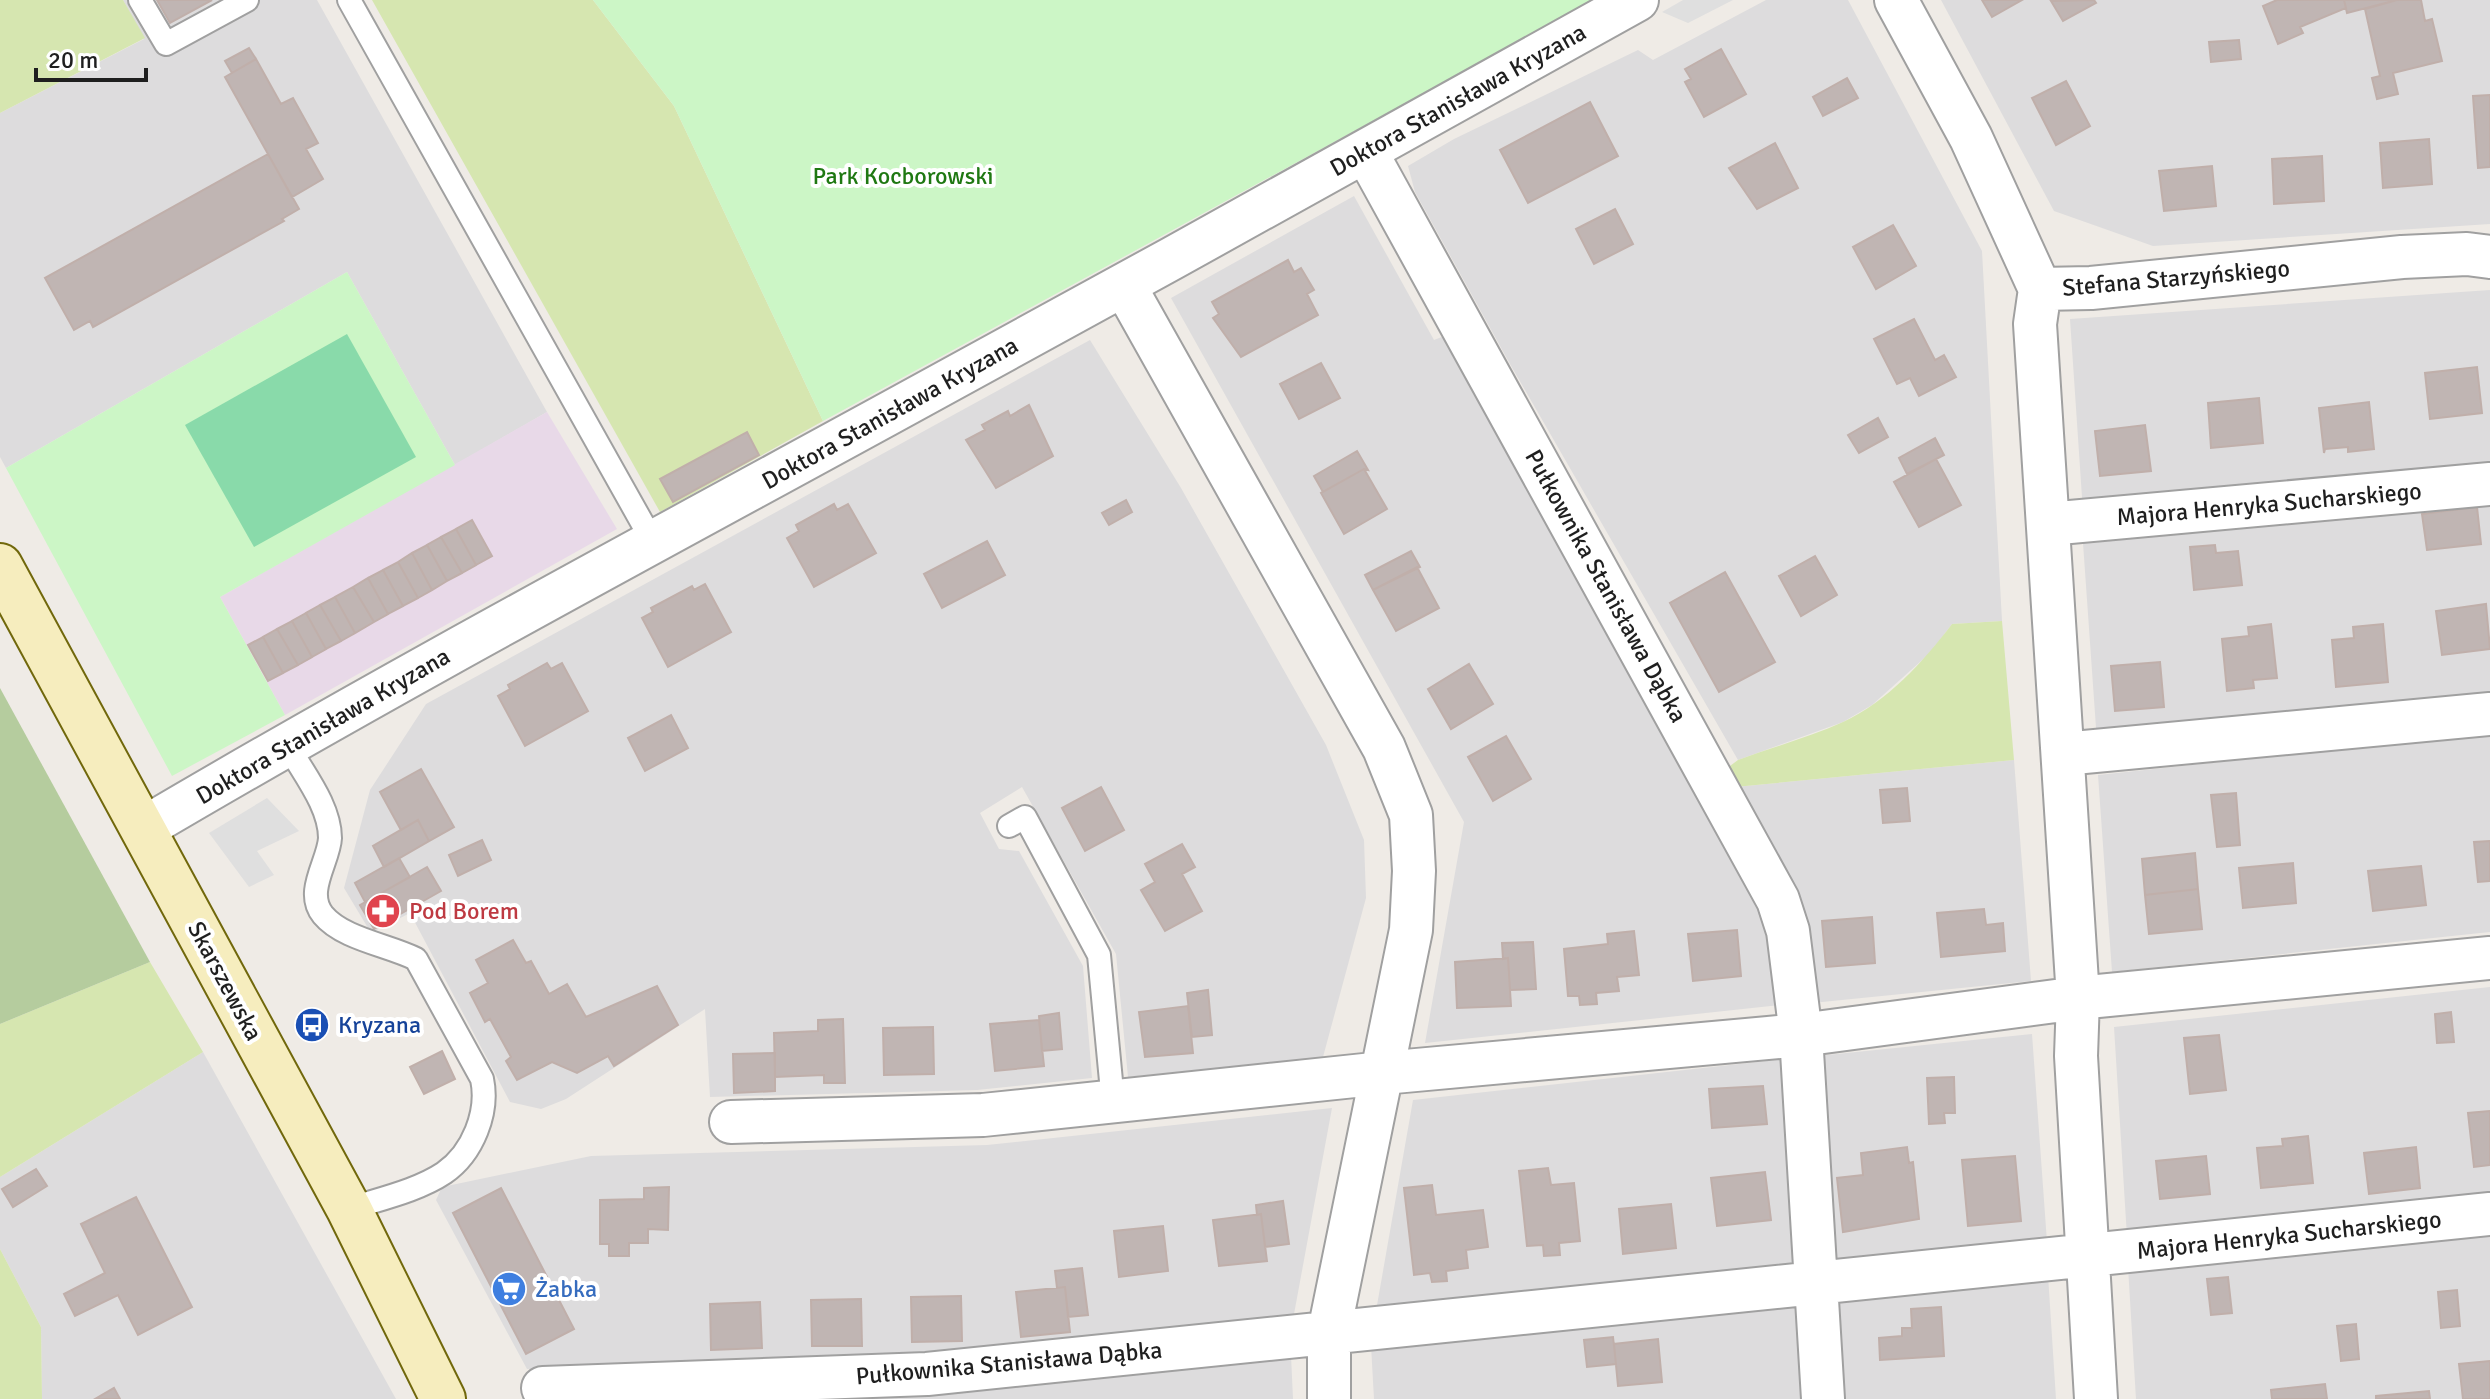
<svg xmlns="http://www.w3.org/2000/svg" width="2490" height="1399" font-family="Signika,sans-serif">
<rect width="100%" height="100%" fill="#efebe6"/>
<path fill="#dddcdd" d="M123,0H317L547,412L455,465L347,272L6,468L0,457V113L144,39Z
M1766,0H1848L1982,251L2002,621L1952,624L1930,653L1872,705L1843,722L1738,760L1510,364L1415,192L1408,166L1454,139L1638,50L1653,60Z
M1941,0H2490V224L2153,246L2054,211Z
M1354,196L1434,340L1452,333L1775,930L1781,1005L1425,1043L1464,822L1171,298Z
M2490,290V468L2083,512L2070,319Z
M1090,340L1181,488L1326,745L1364,840L1366,898L1323,1057L1128,1077L1116,954L1022,787L980,813L999,849L1019,851L1083,966L1092,1078L977,1090L710,1097L705,1009L566,1099L541,1109L510,1102L410,913L371,933L344,888L370,790L426,704Z
M2490,502V701L2097,742L2083,543Z
M2490,733V932L2112,972L2098,775Z
M2014,760L2031,981L1812,1003L1807,920L1735,787Z
M2490,987V1196L2127,1237L2114,1027Z
M2032,1034L2047,1242L1831,1265L1817,1056Z
M203,1052L396,1399H42L41,1327L0,1249V1177Z
M1785,1059L1799,1270L1376,1311L1413,1100Z
M1332,1108L1292,1325L978,1358L527,1369L436,1200L442,1187L591,1156L987,1145Z
M2490,1227V1399H2136L2128,1267Z
M2048,1275L2056,1399H1841L1834,1298Z
M1800,1300L1807,1399H1374L1371,1345Z
M1291,1355L1293,1399H677L988,1390Z"/>
<path fill="#e8d9e8" d="M547,412L617,529L285,715L220,597Z"/>
<path fill="#d6e6b0" d="M0,0H123L145,38L0,113Z
M372,0H593L674,106L823,421L660,512Z
M2002,621L2014,760L1735,787L1726,769L1738,760C1773,747 1810,737 1843,722C1887,702 1923,662 1952,624Z
M150,962L203,1052L0,1177V1024Z
M0,1249L41,1327L42,1399H0Z"/>
<path fill="#b5cc9e" d="M0,688L150,962L0,1024Z"/>
<path fill="#ccf6c6" d="M593,0H1594L823,421L674,106Z
M347,272L455,465L220,597L285,715L172,776L6,468Z"/>
<path fill="#89daaa" d="M347,334L416,457L254,547L185,425Z"/>
<path fill="#dfdfdf" d="M1683,0H1733L1688,23L1662,12Z
M267,798L299,831L257,851L274,875L249,887L209,833Z"/>
<path fill="#c0b5b3" stroke="#c0afaa" stroke-width="2" d="M157,0H212L170,23Z
M1982,0H2022L1992,17Z
M2094,0L2096,3L2063,21L2051,1Z
M2277,0H2344L2346,8L2300,27L2303,33L2278,44L2263,6Z
M2344,0H2397L2347,13Z
M2397,0H2421L2425,21L2432,19L2442,61L2393,73L2398,94L2377,99L2372,78L2380,76L2365,9Z
M2239,40L2241,59L2211,62L2209,42Z
M249,48L256,59L232,73L225,61Z
M1721,49L1746,94L1704,117L1685,82L1691,79L1685,69Z
M256,59L281,104L293,98L318,143L306,149L323,179L292,197L225,77Z
M1847,78L1858,98L1823,116L1813,97Z
M2066,81L2090,126L2056,145L2032,98Z
M2490,95V167L2478,168L2473,96Z
M1590,102L1618,156L1528,203L1500,150Z
M2429,139L2432,184L2383,188L2380,143Z
M1775,143L1798,188L1757,209L1729,168Z
M268,154L299,209L282,219L284,221L93,327L90,321L74,330L45,278Z
M2322,156L2324,201L2274,204L2272,159Z
M2212,166L2216,206L2164,211L2159,171Z
M1615,209L1633,244L1594,264L1576,229Z
M1893,225L1916,266L1876,289L1853,247Z
M1288,260L1294,272L1301,268L1314,290L1307,294L1318,315L1241,357L1213,318L1219,314L1212,302Z
M1914,319L1935,360L1944,355L1956,377L1919,396L1910,378L1897,384L1874,339Z
M1321,363L1340,398L1299,419L1280,384Z
M2477,367L2482,413L2430,419L2425,373Z
M2259,398L2263,443L2211,448L2208,403Z
M2369,402L2374,449L2348,452V447L2325,449L2324,453L2319,408Z
M1029,405L1053,456L996,488L966,440L985,430L982,425L1008,411L1010,416Z
M1878,418L1888,437L1859,453L1848,435Z
M2145,425L2151,471L2100,476L2095,431Z
M747,432L759,455L673,502L660,479Z
M1935,438L1944,455L1907,474L1899,458Z
M1357,451L1368,470L1364,469L1323,492L1314,476Z
M1936,459L1961,505L1919,527L1894,482Z
M1364,469L1387,509L1344,534L1321,493Z
M1126,500L1132,512L1109,525L1102,513Z
M834,504L837,510L848,504L876,553L814,587L787,538L799,531L796,525Z
M2477,507L2481,544L2427,550L2422,514Z
M472,520L492,556L476,565L456,529Z
M456,529L476,565L462,573L441,537Z
M441,537L462,573L447,581L427,545Z
M987,541L1005,575L942,608L924,574Z
M427,545L447,581L432,590L412,553Z
M2215,545L2216,553L2238,551L2242,585L2194,590L2190,547Z
M1411,551L1420,567L1373,590L1365,575Z
M412,553L432,590L418,598L398,562Z
M1815,556L1837,595L1801,616L1779,576Z
M398,562L418,598L403,606L383,570Z
M1417,567L1439,608L1396,631L1373,590Z
M383,570L403,606L388,614L368,578Z
M1725,572L1775,662L1719,692L1670,603Z
M368,578L388,614L374,622L353,587Z
M705,584L731,632L668,667L642,618L653,612L651,608L692,586L694,590Z
M353,587L374,622L355,633L335,597Z
M335,597L355,633L341,641L320,605Z
M2486,604L2490,649L2442,655L2436,611Z
M320,605L341,641L326,649L306,613Z
M306,613L326,649L312,657L292,621Z
M292,621L312,657L298,665L277,629Z
M2271,624L2277,678L2253,680L2254,688L2227,691L2222,639L2249,636L2248,627Z
M2383,624L2388,682L2336,687L2332,640L2354,638L2353,627Z
M277,629L298,665L283,673L263,637Z
M263,637L283,673L268,681L248,645Z
M2160,662L2164,707L2115,711L2111,666Z
M547,663L551,669L562,663L588,711L525,746L498,696L510,689L508,685Z
M1469,664L1493,704L1451,729L1428,689Z
M671,715L688,748L645,771L628,738Z
M1506,736L1531,779L1493,801L1468,757Z
M421,769L454,827L429,841L418,820L401,830L380,792Z
M1101,787L1124,830L1085,851L1062,808Z
M1907,788L1910,821L1883,823L1880,790Z
M2236,793L2240,845L2217,847L2211,795Z
M418,820L429,841L384,867L373,846Z
M482,840L491,860L458,876L449,855Z
M2490,841V881L2478,882L2474,842Z
M1182,844L1195,867L1182,874L1202,911L1165,931L1141,890L1155,882L1145,864Z
M2195,853L2198,889L2145,895L2142,859Z
M399,858L410,877L365,902L355,883Z
M2293,863L2296,903L2243,908L2239,868Z
M2421,866L2426,905L2373,911L2368,871Z
M427,867L441,891L374,929L360,905Z
M2198,889L2202,929L2149,934L2145,895Z
M1984,909L1986,925L2003,923L2005,951L1941,957L1937,913Z
M1872,917L1875,963L1826,967L1822,921Z
M1737,930L1741,976L1693,981L1688,934Z
M1634,931L1639,975L1617,977L1619,991L1596,993L1597,1004L1580,1005L1579,996H1568L1564,949L1608,944L1607,934Z
M513,940L526,963L531,961L549,994L567,984L586,1017L657,986L678,1025L614,1066L608,1056L577,1073L552,1062L517,1080L506,1061L511,1057L490,1019L485,1022L470,993L488,983L476,960Z
M1533,942L1536,989L1510,990L1508,958L1503,959L1502,943Z
M1508,958L1511,1006L1457,1008L1455,962Z
M1208,990L1212,1035L1192,1037L1187,993Z
M1188,1006L1193,1053L1145,1057L1139,1012Z
M2451,1012L2454,1042L2437,1043L2435,1014Z
M1059,1013L1062,1049L1042,1051L1039,1016Z
M843,1019L845,1083H824V1075L775,1077L774,1033L818,1031V1020Z
M1039,1020L1044,1066L995,1071L990,1024Z
M933,1027L934,1074L884,1075L883,1028Z
M2219,1035L2226,1090L2190,1094L2184,1038Z
M442,1051L455,1079L424,1094L410,1067Z
M775,1053V1091L734,1093L733,1054Z
M1954,1077L1955,1113H1944L1945,1123L1929,1124L1927,1078Z
M1763,1086L1767,1124L1712,1128L1709,1089Z
M2490,1111V1165L2474,1167L2468,1113Z
M2308,1136L2313,1183L2261,1188L2257,1148L2283,1146L2282,1139Z
M1907,1147L1909,1163L1913,1162L1919,1219L1843,1232L1837,1178L1863,1175L1861,1153Z
M2416,1147L2420,1188L2369,1194L2364,1153Z
M2015,1156L2021,1221L1968,1226L1962,1160Z
M2206,1156L2210,1194L2160,1199L2156,1161Z
M1548,1168L1551,1185L1574,1183L1580,1241L1559,1243L1560,1255L1544,1256L1543,1245L1527,1246L1519,1171Z
M36,1169L47,1186L13,1207L2,1189Z
M1765,1172L1771,1220L1717,1226L1711,1178Z
M1432,1185L1436,1215L1483,1210L1488,1247L1466,1250L1468,1268L1446,1271L1447,1281L1432,1282L1430,1273L1414,1275L1404,1188Z
M669,1187L668,1230L648,1229V1243H629V1256H609V1244H600V1200L644,1199V1188Z
M501,1188L574,1329L526,1354L453,1213Z
M136,1197L192,1307L138,1335L118,1295L75,1316L64,1294L105,1273L81,1224Z
M1283,1201L1289,1244L1265,1247L1261,1214L1257,1215L1256,1205Z
M1671,1204L1676,1248L1623,1254L1619,1209Z
M1261,1214L1267,1261L1219,1266L1213,1220Z
M1163,1226L1168,1271L1119,1277L1114,1231Z
M1082,1268L1088,1315L1068,1317L1065,1287L1057,1288L1055,1271Z
M2228,1277L2232,1313L2211,1315L2207,1279Z
M1065,1287L1070,1332L1021,1337L1016,1292Z
M2457,1290L2460,1326L2441,1328L2438,1292Z
M961,1296L962,1341L912,1342L911,1297Z
M861,1299L862,1346H812L811,1300Z
M760,1302L762,1348L711,1350L710,1304Z
M1941,1307L1944,1356L1880,1360L1879,1338L1902,1336V1328H1912L1911,1309Z
M2356,1324L2359,1359L2341,1361L2337,1326Z
M1613,1337L1616,1364L1587,1367L1584,1340Z
M1658,1339L1662,1382L1618,1386L1614,1344Z
M2490,1361V1399H2463L2459,1364Z
M2325,1384L2327,1399H2272L2271,1390Z
M114,1388L120,1399H95Z
M2429,1391L2430,1399H2376V1396Z"/>
<g fill="none" stroke-linecap="round" stroke-linejoin="round">
<g stroke="#a0a0a0" stroke-width="26">
<path id="service" d="M140,0L166,44L247,0
M349,0L653,542
M287,744C302,772 330,805 330,838C329,861 304,892 323,915C343,939 388,945 416,959L482,1079C489,1112 473,1153 444,1173C417,1191 379,1199 349,1209
M1009,826L1025,817L1099,955L1113,1102"/>
</g>
<g stroke="#a0a0a0" stroke-width="46">
<path id="minor" d="M1896,0L1971,138L2040,289L2091,288L2402,257L2467,254L2490,257
M1366,152L1778,900L1788,931L1801,1035L1823,1399
M1124,285L1384,748L1411,815L1414,871L1411,930L1329,1332V1399
M2040,289L2035,324L2078,998L2076,1056L2096,1399
M2048,524L2490,484
M2063,754L2490,714
M144,828C388,684 637,551 886,415C1137,278 1388,140 1637,0
M731,1122L983,1115L1383,1073L1801,1035L2078,998L2490,958
M543,1388L927,1374L2490,1214"/>
</g>
<g stroke="#71680c" stroke-width="48">
<path id="secondary" d="M0,566L349,1209L443,1399"/>
</g>
<use href="#service" stroke="#fff" stroke-width="22"/>
<use href="#minor" stroke="#fff" stroke-width="42"/>
<use href="#secondary" stroke="#f6edbe" stroke-width="44"/>
</g>
<defs>
<g id="pharmacy-disc" transform="scale(1.8)"><circle r="9.5" fill="#e0444e" stroke="#fff"/><path d="M-2-6h4v4h4v4h-4v4h-4v-4h-4v-4h4Z" fill="#fff"/></g>
<g id="bus-disc" transform="scale(1.8)"><circle r="9.5" fill="#1a4fb4" stroke="#fff"/><path d="M-5-6H5V4H4V6H2V4H-2V6H-4V4H-5ZM-3.5-4V0h7V-4ZM-3.5 1.2v1.5H-2V1.2ZM2 1.2v1.5H3.5V1.2Z" fill="#fff"/></g>
<g id="supermarket-disc" transform="scale(1.8)"><circle r="9.5" fill="#3f7fe0" stroke="#fff"/><path d="M-6-5.5h2.5l.6 2H6L4.5 2H-2.5L-4.4-4H-6ZM-1.5 3.2a1.3 1.3 0 1 0 .1 0ZM3 3.2a1.3 1.3 0 1 0 .1 0Z" fill="#fff"/></g>
</defs>
<g fill-rule="evenodd">
<use href="#pharmacy-disc" x="383" y="911"/>
<use href="#bus-disc" x="312" y="1025"/>
<use href="#supermarket-disc" x="509" y="1289"/>
</g>
<g text-anchor="middle" stroke-width="8" stroke-linejoin="round" paint-order="stroke">
<g font-size="24" fill="#1f1f1f" stroke="#fff">
<text transform="translate(1458 100) rotate(-29)" y="8">Doktora Stanisława Kryzana</text>
<text transform="translate(2176 278) rotate(-5)" y="8">Stefana Starzyńskiego</text>
<text transform="translate(890 413) rotate(-29)" y="8">Doktora Stanisława Kryzana</text>
<text transform="translate(2269 504) rotate(-5)" y="8">Majora Henryka Sucharskiego</text>
<text transform="translate(1606 586) rotate(61)" y="8">Pułkownika Stanisława Dąbka</text>
<text transform="translate(323 726) rotate(-30)" y="8">Doktora Stanisława Kryzana</text>
<text transform="translate(225 981) rotate(62)" y="8">Skarszewska</text>
<text transform="translate(2289 1235) rotate(-6)" y="8">Majora Henryka Sucharskiego</text>
<text transform="translate(1009 1363) rotate(-5)" y="8">Pułkownika Stanisława Dąbka</text>
</g>
<g font-size="24" fill="#1f7812" stroke="#fff">
<text x="903" y="184">Park Kocborowski</text>
</g>
<g font-size="24" fill="#be3a42" stroke="#fff" text-anchor="start">
<text x="409" y="919">Pod Borem</text>
</g>
<g font-size="24" fill="#164399" stroke="#fff" text-anchor="start">
<text x="338" y="1033">Kryzana</text>
</g>
<g font-size="24" fill="#366cbe" stroke="#fff" text-anchor="start">
<text x="535" y="1297">Żabka</text>
</g>
</g>
<path d="M36 68v12h110v-12" fill="none" stroke="#1f1f1f" stroke-width="4"/>
<text x="48" y="68" font-size="24" fill="#1f1f1f" stroke="#ffffff" stroke-width="6" paint-order="stroke">20 m</text>
</svg>
